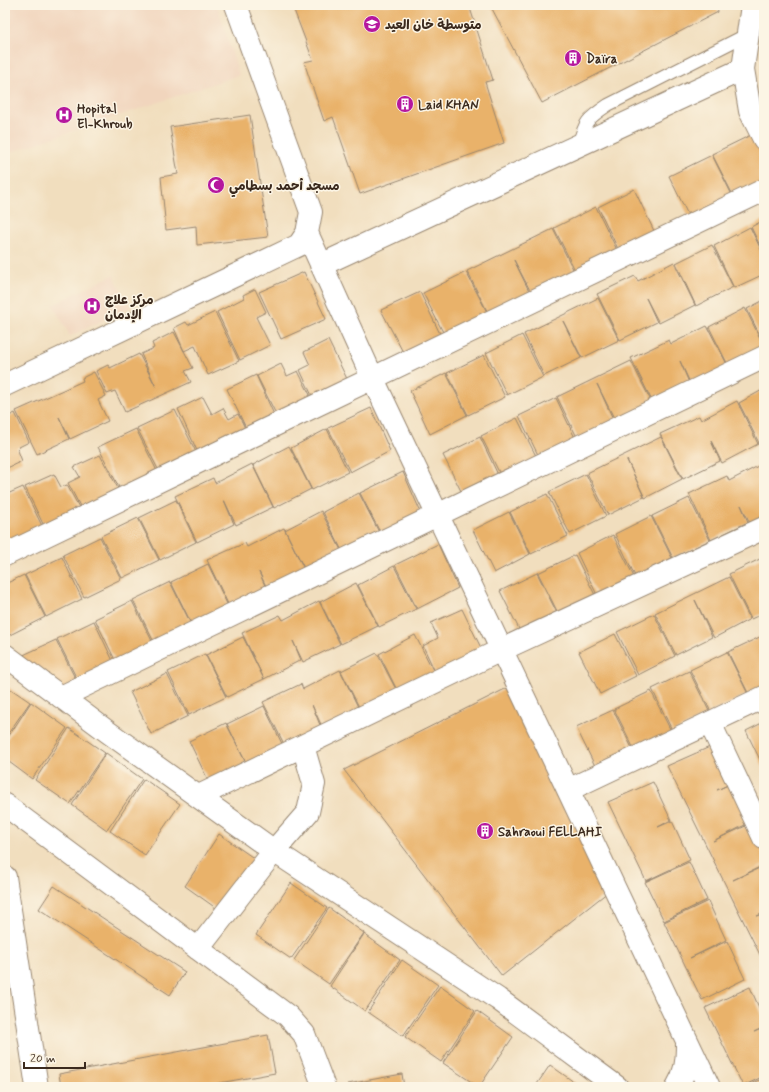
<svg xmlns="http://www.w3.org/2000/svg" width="769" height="1092" font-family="Mynerve,'Playpen Sans Arabic',sans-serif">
<rect width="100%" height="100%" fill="#fcf5e5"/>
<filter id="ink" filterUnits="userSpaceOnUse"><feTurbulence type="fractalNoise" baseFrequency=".025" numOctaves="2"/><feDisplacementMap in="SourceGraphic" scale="8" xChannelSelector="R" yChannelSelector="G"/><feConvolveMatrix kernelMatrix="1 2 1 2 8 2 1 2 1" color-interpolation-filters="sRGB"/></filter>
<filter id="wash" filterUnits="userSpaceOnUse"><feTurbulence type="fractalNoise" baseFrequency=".012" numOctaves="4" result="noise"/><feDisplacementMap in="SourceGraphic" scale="16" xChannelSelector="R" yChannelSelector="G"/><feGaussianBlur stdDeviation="0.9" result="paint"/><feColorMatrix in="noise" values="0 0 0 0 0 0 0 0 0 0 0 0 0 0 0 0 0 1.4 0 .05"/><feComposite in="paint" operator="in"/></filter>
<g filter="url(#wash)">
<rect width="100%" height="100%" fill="#f1debe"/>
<path fill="#f1d5bd" d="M5,5H217L239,75L5,154Z
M113,275L130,307L70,336L53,305Z"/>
<g id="blocks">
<path fill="#e9b26b" d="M292,5H469L493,80L485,82L504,143L360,194L333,117L324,121L304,62L313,60Z
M490,5H717L718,12L542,103Z
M250,115L268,237L197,245L196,226L166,230L161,177L178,174L170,127Z
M755,133L764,152V184L734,197L712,154Z
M712,155L733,197L690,219L669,176Z
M634,189L655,233L619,251L598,207Z
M596,207L618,252L576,272L554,228Z
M764,220V254L751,227Z
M750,227L764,256V274L734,288L714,246Z
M553,229L574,271L532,294L514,260L531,295L489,315L467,271Z
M712,245L733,287L696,306L676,263Z
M674,262L695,305L659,323L646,298L657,322L620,340L597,294L635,276L638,281Z
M304,272L326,319L281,339L259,292Z
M466,272L488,314L445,336L423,293Z
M255,289L266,312L256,317L270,345L240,360L217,312L244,298L243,295Z
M420,292L442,338L405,356L381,310Z
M598,298L619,340L582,358L563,321L581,358L544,376L524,334Z
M764,300V344L747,309Z
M745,308L764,346V352L730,369L709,327Z
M215,312L239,361L208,375L195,346L184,351L174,328L186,322L188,325Z
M707,326L729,368L692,387L680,361L690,385L653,403L631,358L669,340L671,344Z
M174,332L193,368L185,371L191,382L125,412L115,391L107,394L96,371L108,365L110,368L139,354L156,387L141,354L154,348L152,343Z
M522,335L543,377L507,395L486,353Z
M328,340L349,383L314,400L300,370L310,365L304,352Z
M484,355L505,397L468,415L447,373Z
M631,361L652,403L616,422L597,384L614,421L578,439L557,397Z
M281,364L287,376L298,371L313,401L278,418L257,376Z
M94,372L106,396L98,400L108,421L70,439L59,417L69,439L37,454L16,411L83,381L82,378Z
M446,373L467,415L430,434L410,391Z
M256,375L276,419L248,432L227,389Z
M764,389V443L760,445L739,403Z
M203,397L212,414L223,408L229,419L238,414L247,432L199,455L178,409Z
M556,398L576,440L540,459L519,416Z
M737,401L758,444L722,463L711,441L720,461L683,479L660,434L699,416L701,420Z
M371,408L390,451L350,472L328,428Z
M175,410L198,456L160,473L137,428Z
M15,413L29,442L17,448L22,461L5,469V418Z
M517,418L538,460L502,478L481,436Z
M136,429L159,475L122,493L98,447Z
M327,429L348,472L312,490L291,448Z
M480,437L500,479L464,497L443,455Z
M661,437L682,479L645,498L627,460L644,497L608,515L587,473Z
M289,446L311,489L274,508L253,465Z
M100,455L121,494L83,512L68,483L80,477L74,467Z
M764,463V516L750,523L741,505L748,522L711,540L689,494L727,476L729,481Z
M252,464L273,507L236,525L224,500L234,524L197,542L175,496L213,478L215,483Z
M403,472L422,515L382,536L360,493Z
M54,474L61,487L67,485L81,511L45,528L25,487Z
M586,474L606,516L570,534L549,492Z
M23,487L44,530L5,548V525L8,524L5,519V495Z
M359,493L381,536L344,555L323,512Z
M547,494L568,536L531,554L510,512Z
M689,498L710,540L673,558L652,516Z
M176,500L196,542L160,560L139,518Z
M321,511L343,554L306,572L285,530Z
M509,512L530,554L494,573L473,530Z
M651,516L672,558L635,576L615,534Z
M138,518L159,560L122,578L101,536Z
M284,528L305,571L268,590L259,572L266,588L229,606L207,560L245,543L247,547Z
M613,535L634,577L597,595L577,553Z
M100,537L121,579L84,597L63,555Z
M438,544L458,588L417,609L395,565Z
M575,555L596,597L559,615L538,573Z
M62,557L82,599L46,617L25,575Z
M764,557V613L751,619L729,574Z
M208,564L228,606L192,625L171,582Z
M394,566L416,609L379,627L358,585Z
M537,573L558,615L521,633L500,591Z
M24,575L45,617L8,636L5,630V584Z
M729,577L750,619L714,638L695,600L712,637L676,655L655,613Z
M170,582L191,624L154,642L133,600Z
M356,583L378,626L341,644L320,602Z
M132,601L153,643L116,662L95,619Z
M319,601L340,644L303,662L293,641L301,660L264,679L242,633L280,615L283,620Z
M462,609L484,654L438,678L423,646L438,638L431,623Z
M654,614L675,656L638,675L617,632Z
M94,621L114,663L78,681L57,639Z
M615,634L636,676L600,694L579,652Z
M415,635L437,678L400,696L379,654Z
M764,635V687L749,695L728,652Z
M243,637L264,679L227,697L206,655Z
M56,640L77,682L61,690L19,657Z
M727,652L748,694L711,712L690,670Z
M377,653L399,695L362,713L341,671Z
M205,654L226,697L189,715L168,672Z
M340,670L361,713L324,731L312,705L322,730L286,748L263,702L301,684L303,689Z
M689,671L710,713L673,732L652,689Z
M167,674L188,716L151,734L130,692Z
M5,685L30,702L5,738Z
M509,687L608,892L502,976L344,770Z
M651,691L672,733L635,751L614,709Z
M31,702L67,728L32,779L5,759V742Z
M264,706L284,748L210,784L189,741L226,723L245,761L227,724Z
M613,710L634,752L597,770L576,727Z
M764,722V768L746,731Z
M69,728L105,753L70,804L35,780Z
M712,746L730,784L717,790L730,784L749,823L713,841L750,824L764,856V865L733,880L764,866V913L757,916L764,914V969L761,964L764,963L667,766Z
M106,753L142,779L107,830L72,805Z
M144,779L180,804L145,855L110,831Z
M653,782L671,820L658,827L672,821L690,860L646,881L608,802Z
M219,834L255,859L220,911L185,886Z
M689,862L707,900L664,921L645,882Z
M291,883L327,908L291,959L256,935Z
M54,886L185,972L170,995L39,909Z
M708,901L726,940L690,958L727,941L745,979L702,1000L664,922Z
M329,908L364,933L329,984L294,960Z
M364,934L400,960L365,1011L330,986Z
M402,960L438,985L403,1036L368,1012Z
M440,986L475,1011L441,1062L405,1037Z
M750,987L764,1019V1027L754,1032L764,1028V1076L743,1086L705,1008Z
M477,1011L513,1037L479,1087L443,1063Z
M268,1035L275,1073L197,1087H61L59,1074Z
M550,1065L581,1087H535Z
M5,1068H6L9,1087H5Z
M402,1074L404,1087H349L348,1084Z
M764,1078V1087H743Z"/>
</g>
</g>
<g filter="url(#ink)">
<use href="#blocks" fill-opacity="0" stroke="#96846e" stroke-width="1"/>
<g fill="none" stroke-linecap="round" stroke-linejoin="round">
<g stroke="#96846e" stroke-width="14">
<path id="service" d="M578,146C585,121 587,119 608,105L748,34"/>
</g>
<g stroke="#96846e" stroke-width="24">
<path id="minor" d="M752,5L743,69L750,111L764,139
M307,233L373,379L709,1087
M321,265L743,69
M5,385L299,245L307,233L311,212L236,5
M5,555L764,190
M5,655L108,732L274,851L498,999L617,1087
M61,697L764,357
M710,723L764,838
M568,790L764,697
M199,796L501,650L764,528
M5,805L288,1016L304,1034L324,1087
M5,877L37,1087
M198,949L274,851L308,812L314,784L303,746
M677,1087C686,1072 687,1060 687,1043"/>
</g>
<use href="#service" stroke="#fff" stroke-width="12"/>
<use href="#minor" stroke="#fff" stroke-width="22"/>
</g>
</g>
<defs>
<g id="school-disc" transform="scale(0.9)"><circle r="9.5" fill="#b5179e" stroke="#fcf5e5"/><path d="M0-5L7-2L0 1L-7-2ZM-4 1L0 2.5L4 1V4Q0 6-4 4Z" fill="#fff"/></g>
<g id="building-disc" transform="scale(0.9)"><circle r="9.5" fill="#b5179e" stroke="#fcf5e5"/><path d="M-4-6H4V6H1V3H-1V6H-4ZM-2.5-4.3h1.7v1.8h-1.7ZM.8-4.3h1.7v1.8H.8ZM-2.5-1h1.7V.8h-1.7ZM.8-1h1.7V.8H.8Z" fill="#fff"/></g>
<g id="hospital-disc" transform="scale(0.9)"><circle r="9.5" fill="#b5179e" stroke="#fcf5e5"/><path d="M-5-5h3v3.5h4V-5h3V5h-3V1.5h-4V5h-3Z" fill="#fff"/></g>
<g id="mosque-disc" transform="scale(0.9)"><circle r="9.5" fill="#b5179e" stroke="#fcf5e5"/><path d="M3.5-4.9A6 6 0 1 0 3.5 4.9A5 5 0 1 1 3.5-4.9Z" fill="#fff"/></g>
</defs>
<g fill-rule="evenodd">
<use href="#school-disc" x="372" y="24"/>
<use href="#building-disc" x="573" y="58"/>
<use href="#building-disc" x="405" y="104"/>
<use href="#hospital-disc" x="64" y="115"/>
<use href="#mosque-disc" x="216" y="185"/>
<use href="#hospital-disc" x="92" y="306"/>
<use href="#building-disc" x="485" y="831"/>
</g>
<g text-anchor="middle" stroke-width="3" stroke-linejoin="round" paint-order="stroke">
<g font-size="13" font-weight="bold" fill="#3b2a1e" stroke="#fcf5e5" text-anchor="start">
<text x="385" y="29">متوسطة خان العيد</text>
<text x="586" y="63">Daïra</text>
<text x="418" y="109">Laid KHAN</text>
<text x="77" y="113">Hopital<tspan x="77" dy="15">El-Khroub</tspan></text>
<text x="229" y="190">مسجد أحمد بسطامي</text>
<text x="105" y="304">مركز علاج<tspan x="105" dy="15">الإدمان</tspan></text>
<text x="498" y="836">Sahraoui FELLAHI</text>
</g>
</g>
<rect width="769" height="1092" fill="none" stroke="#fcf5e5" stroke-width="20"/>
<path d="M24 1062v6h61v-6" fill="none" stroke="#3b2a1e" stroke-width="2"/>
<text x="30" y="1062" font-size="12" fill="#3b2a1e" stroke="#fcf5e5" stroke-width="3" paint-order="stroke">20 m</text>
</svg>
